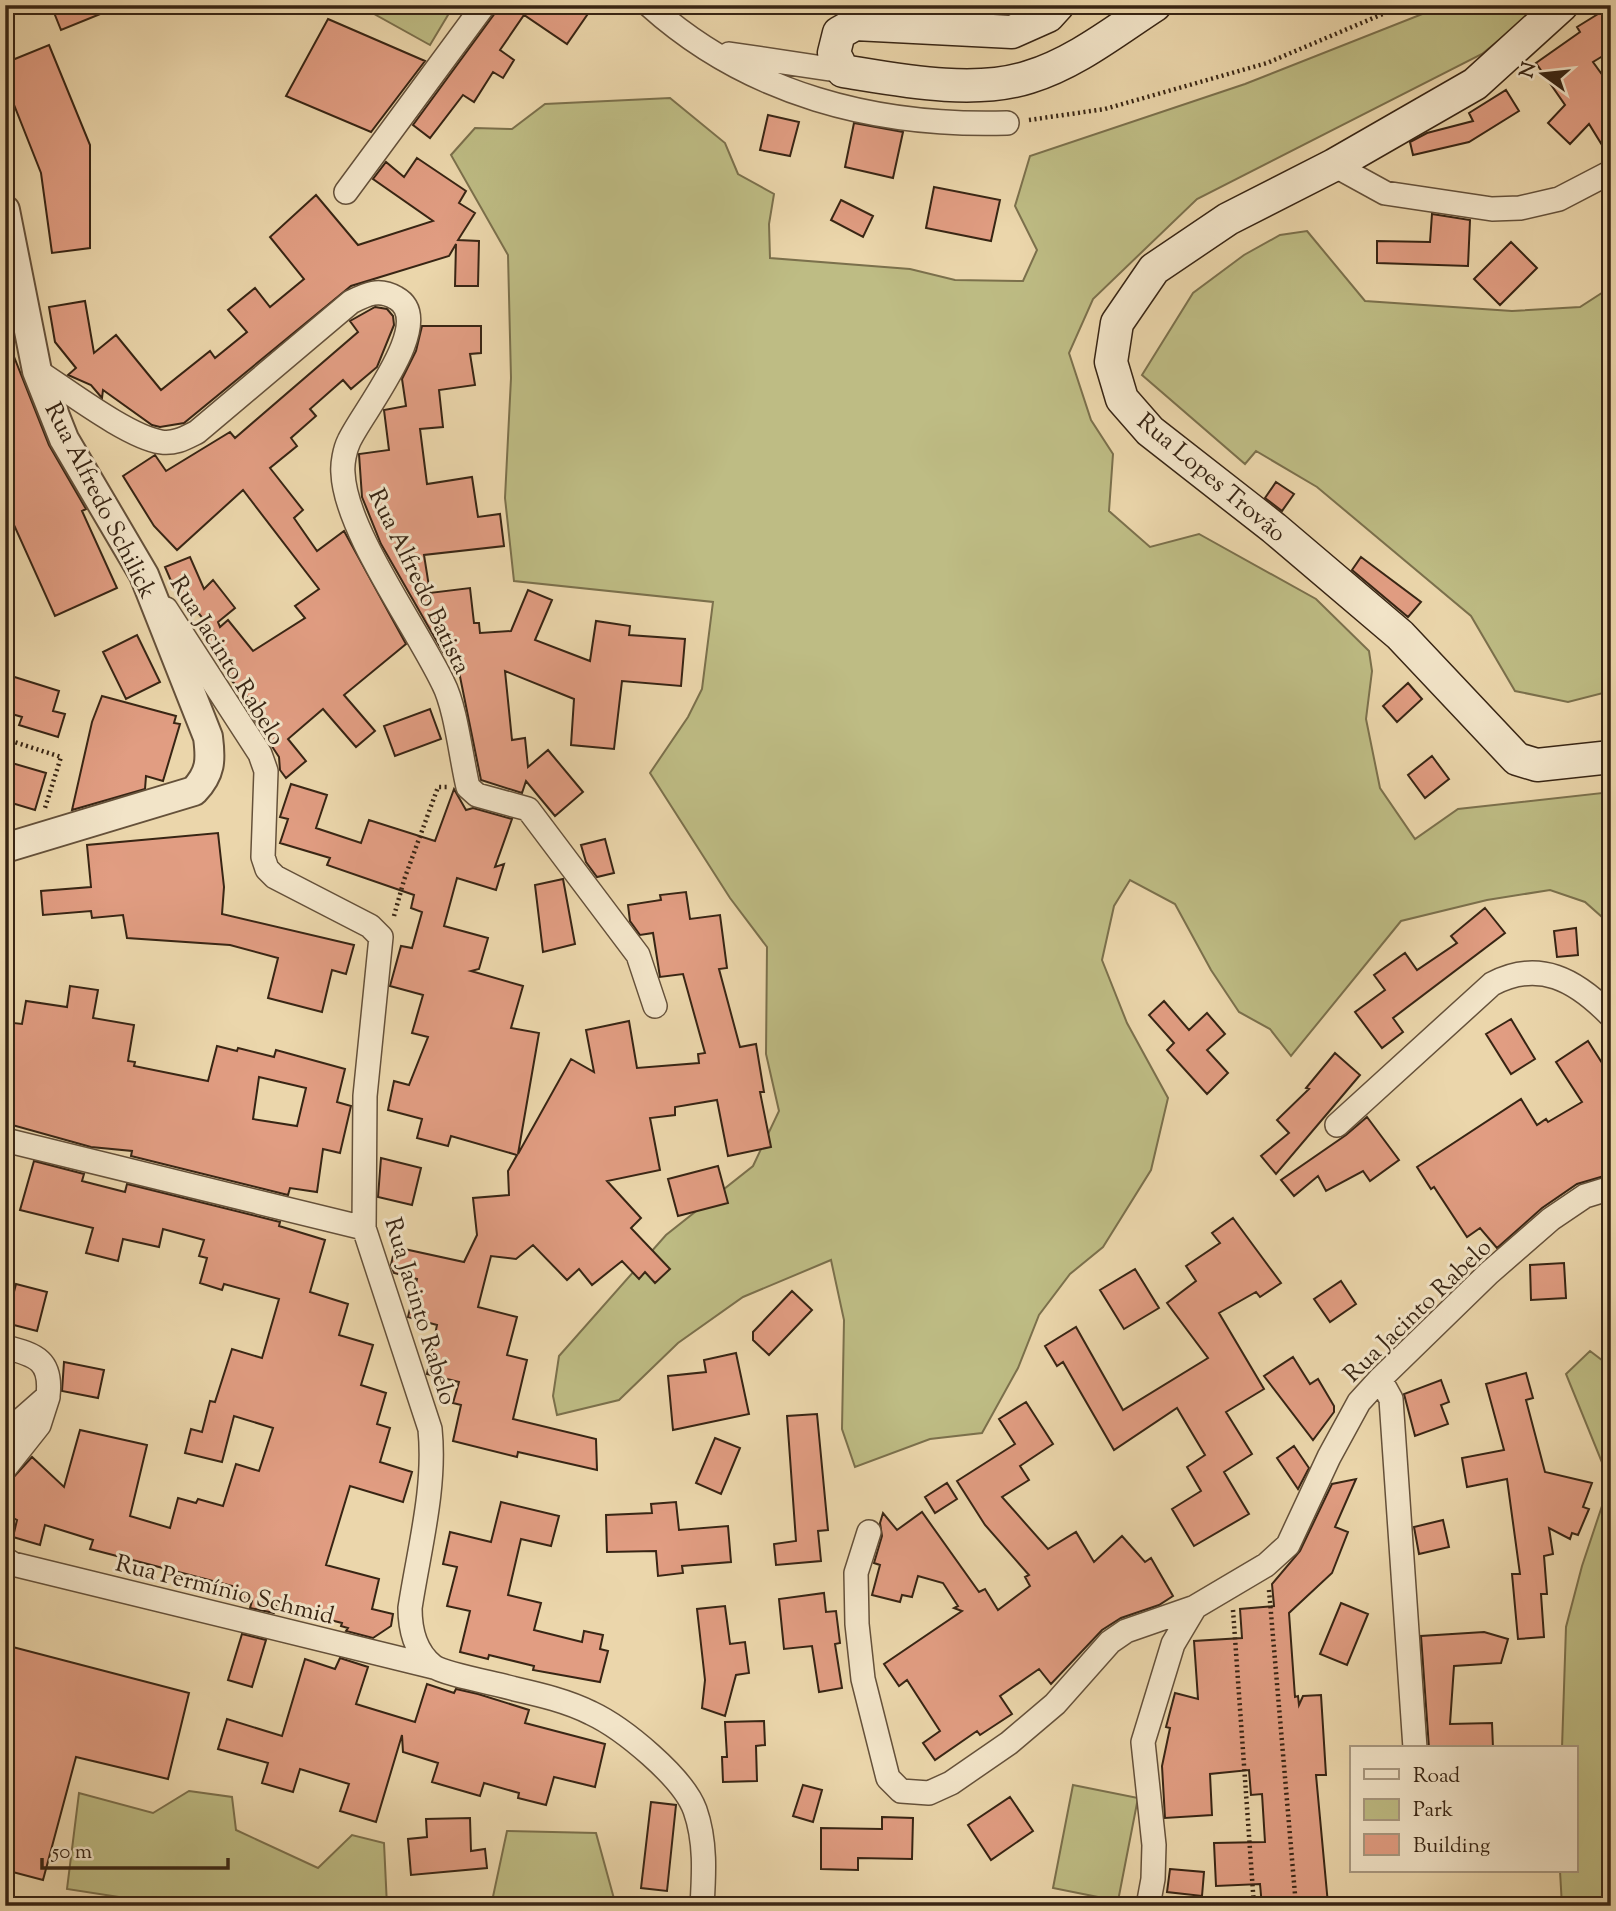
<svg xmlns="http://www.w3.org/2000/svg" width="1616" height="1911" font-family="'Sorts Mill Goudy',serif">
<rect width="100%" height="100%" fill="#ebd6ab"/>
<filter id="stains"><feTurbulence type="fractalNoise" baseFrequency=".00286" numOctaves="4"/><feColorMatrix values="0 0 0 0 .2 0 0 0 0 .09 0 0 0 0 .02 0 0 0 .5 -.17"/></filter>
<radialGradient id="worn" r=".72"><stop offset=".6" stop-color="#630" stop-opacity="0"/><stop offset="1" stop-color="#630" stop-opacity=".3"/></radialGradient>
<path fill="#bebc84" stroke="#7b704c" stroke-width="2" d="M358,5H454L430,45Z
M1445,5H1542L1482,54L1197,199L1093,299L1069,353L1091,420L1113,454L1109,511L1150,547L1199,534L1316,599L1369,651L1372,671L1366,719L1380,788L1415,839L1458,809L1611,792V925L1585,902L1550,890L1487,900L1401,921L1291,1056L1270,1029L1239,1012L1211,970L1175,904L1130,880L1114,906L1102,960L1127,1023L1168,1098L1151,1170L1103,1247L1070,1274L1039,1315L1018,1368L982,1433L930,1439L855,1467L842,1429L844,1320L831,1260L743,1297L678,1343L619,1400L557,1415L553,1396L559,1356L666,1235L753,1166L779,1111L766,1054L767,947L730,898L650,773L688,717L702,689L713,602L514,581L505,498L511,378L508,255L451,155L475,128L512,129L545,104L670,98L725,143L738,174L774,194L769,224L770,258L910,269L955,280L1023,281L1037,250L1015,206L1030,156L1245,84Z
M1307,231L1365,301L1512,311L1580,307L1611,287V691L1568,702L1515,691L1471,616L1317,487L1256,451L1245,464L1142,375L1193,293L1244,255L1280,235Z
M1590,1351L1611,1367V1906H1562L1560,1871H1576V1748H1562L1566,1627L1582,1566L1610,1482L1566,1374Z
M1073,1785L1138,1798L1118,1901L1053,1888Z
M189,1791L232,1797L236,1830L318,1868L352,1835L384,1843L387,1906H144L138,1900L67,1889L79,1793L153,1813Z
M507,1831L596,1833L616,1906H491Z"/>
<path fill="#e19d82" stroke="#382514" stroke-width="2" fill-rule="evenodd" d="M51,5H120V6L61,30Z
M498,5H594L567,44L524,15L500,50L514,60L503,78L493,72L474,102L463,95L430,138L413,125L495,13Z
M1611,6V51L1593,62L1611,87L1610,158L1589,124L1570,144L1548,123L1565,105L1536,63L1580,32L1577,27Z
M328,19L425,61L371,132L286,96Z
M49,45L90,145V248L52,253L41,173L5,82V63Z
M1506,90L1519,111L1469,142L1413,155L1410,142L1427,133L1473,121L1469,113Z
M768,115L799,122L790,156L760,150Z
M854,123L903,132L893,178L845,167Z
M417,158L466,191L459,203L475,213L458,240L479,241L478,286H455L456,244L449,256L351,286L184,423L160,427L152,425L103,390L102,398L91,385L68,375L76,368L55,342L49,307L85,301L94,353L116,335L161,390L210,351L215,358L247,332L228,310L255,288L270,307L304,279L270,237L316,195L358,245L433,221L373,179L386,162L404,177Z
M934,187L1000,200L991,241L926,228Z
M841,200L873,216L863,237L831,220Z
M1432,214L1470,220L1468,266L1377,263V241L1430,242Z
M1511,242L1537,268L1500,305L1474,279Z
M375,307L387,309L393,316L394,325L377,367L351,389L343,380L310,409L316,416L291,438L297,446L270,468L303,510L294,518L317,551L344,531L406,644L344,695L375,731L356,747L323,709L288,739L306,761L286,778L280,770L279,757L254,719L262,712L227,676L231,672L204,640L214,632L183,594L178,597L165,567L190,557L204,589L213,580L235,608L218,622L220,627L228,620L253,651L305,618L295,606L319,589L243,490L177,550L154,526L123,476L155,455L166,471L230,432L235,438L358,332L350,321Z
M422,326H481V353L470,354L475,385L439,390L443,427L420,429L427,484L472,477L478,517L500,514L504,546L424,555L430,593L470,588L474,623H479L480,633L511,631L528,590L552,600L535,640L590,661L596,621L630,626L629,635L685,639L681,686L622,681L614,749L571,745L574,699L505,671L512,740L525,738L528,767L548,750L583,792L555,816L526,781L522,793L481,780L455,652L444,654L381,544L362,497L359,454L389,450L384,410L406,406L402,379L416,351Z
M5,334L49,445L86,509L82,511L117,588L55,616L5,505Z
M1276,482L1294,494L1282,511L1265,498Z
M1361,557L1421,602L1408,617L1352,570Z
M137,635L160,682L126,699L103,652Z
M5,674L59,691L53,711L65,714L58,737L19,725L22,717L5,712Z
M1408,683L1422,699L1397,722L1383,706Z
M102,696L176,716L174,723L180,724L163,781L146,776L145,789L72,810L92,722Z
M430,709L441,739L395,756L384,726Z
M1432,756L1449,779L1425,798L1408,775Z
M5,761L46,773L35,810L5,801Z
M291,784L327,795L316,828L361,843L369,820L435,841L454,789L466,810L473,808L512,819L495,867L504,864L496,890L457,878L444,926L488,938L479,969L471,971L523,986L511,1028L539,1033L518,1154L571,1059L594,1072L586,1030L629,1021L637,1068L699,1063L698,1054L705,1053L683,974L660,977L653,933L640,935L630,921L628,905L661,900L660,895L686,892L690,919L720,915L727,968L719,969L740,1047L756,1044L764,1092H760L771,1147L728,1156L717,1100L675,1107V1115L650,1118L660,1170L607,1181L641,1218L631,1228L670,1269L655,1283L645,1272L639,1279L622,1261L592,1285L579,1269L567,1280L533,1245L516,1259L491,1256L478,1307L517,1317L507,1355L527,1360L513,1419L596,1439L597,1470L518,1452L517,1457L453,1441L461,1405L453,1403L459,1382L427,1374L437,1325L408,1317L417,1279L394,1273L391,1265L395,1247L464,1262L477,1235L473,1198L509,1195L508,1171L517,1155L451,1136L448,1146L417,1138L422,1119L388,1110L394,1081L409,1085L428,1037L412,1033L423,995L390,986L401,946L412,948L422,912L411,908L414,895L327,865L330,858L280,843L288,819L280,817Z
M218,833L224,887L222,914L354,945L346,974L332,970L322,1012L268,998L278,958L230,945L127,938L123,915L92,918L91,911L43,915L41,891L91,887L87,845Z
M605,839L614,873L597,877L586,862L581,845Z
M563,879L575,944L543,952L535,885Z
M1485,908L1505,933L1393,1018L1403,1032L1382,1048L1355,1012L1385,990L1374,975L1405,953L1417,970L1457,943L1451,936Z
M1576,928L1578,955L1557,957L1554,931Z
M70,986L98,990L93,1018L134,1025L128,1061L135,1062L134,1066L208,1081L217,1046L237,1051L238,1048L274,1057L276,1050L345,1069L337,1102L351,1106L340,1153L323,1149L317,1192L290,1188L288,1195L131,1156L132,1151L91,1147L5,1123V1022L22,1024L26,1001L67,1007ZM259,1077L306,1088L297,1126L253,1119Z
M1164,1001L1189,1030L1207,1013L1225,1034L1207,1050L1228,1073L1207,1094L1167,1050L1174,1043L1149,1015Z
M1511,1019L1535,1059L1511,1074L1486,1034Z
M1588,1041L1611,1077V1174L1577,1184L1542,1208L1497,1248L1480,1228L1467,1237L1434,1187L1431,1189L1417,1167L1521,1099L1537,1125L1546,1119L1548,1122L1582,1102L1556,1062Z
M1335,1053L1360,1075L1276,1174L1261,1156L1289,1133L1277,1120L1309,1089L1306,1088Z
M1367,1117L1399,1160L1370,1181L1363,1171L1326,1191L1318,1176L1294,1196L1281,1180L1346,1135Z
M381,1158L421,1168L412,1205L378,1197Z
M34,1161L84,1174L82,1181L125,1192L127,1184L280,1222L279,1226L325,1240L310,1292L348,1304L339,1335L373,1345L361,1385L386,1393L377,1424L390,1428L380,1462L412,1472L403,1502L350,1486L326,1565L379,1579L372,1609L393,1614L391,1626L373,1638L346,1631L348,1628L341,1626L342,1623L276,1606L274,1613L250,1608L252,1601L229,1593L232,1586L90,1549L93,1540L45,1525L40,1545L13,1537L17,1520L5,1514V1490L10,1481L32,1457L64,1487L80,1430L147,1445L130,1516L170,1528L178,1498L196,1503L198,1499L223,1506L236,1464L259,1471L273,1428L234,1416L222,1462L185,1453L191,1429L202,1432L210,1401L215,1402L232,1349L262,1358L279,1299L224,1284L222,1290L200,1283L207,1258L199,1256L204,1240L163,1229L159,1247L123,1239L118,1261L86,1253L93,1228L20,1210Z
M718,1166L728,1203L678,1216L668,1179Z
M1233,1218L1281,1283L1260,1297L1256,1292L1219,1313L1264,1389L1226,1412L1252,1454L1224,1472L1249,1514L1194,1546L1172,1509L1201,1491L1187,1467L1205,1455L1177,1408L1114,1450L1063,1362L1057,1366L1045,1346L1076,1327L1123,1410L1208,1358L1167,1303L1196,1281L1186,1266L1220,1243L1212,1233Z
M1564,1263L1566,1298L1531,1300L1530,1265Z
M1135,1269L1159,1308L1124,1329L1100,1290Z
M1341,1281L1356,1304L1330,1322L1314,1299Z
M16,1284L47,1292L37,1331L6,1323Z
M792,1291L812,1310L769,1355L753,1340V1332Z
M736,1353L749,1414L673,1430L668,1376L706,1372L704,1360Z
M1293,1357L1310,1384L1318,1379L1334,1406V1412L1313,1440L1264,1376Z
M64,1362L104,1370L98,1398L62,1391Z
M1526,1373L1533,1398L1526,1400L1545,1472L1592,1483L1583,1507L1589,1509L1578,1535L1572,1533L1570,1539L1549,1528L1553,1554L1544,1556L1547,1594H1541L1544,1637L1518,1639L1512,1574H1520L1507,1479L1467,1487L1462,1458L1504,1450L1486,1384Z
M1441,1380L1449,1402L1441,1405L1448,1424L1415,1436L1404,1394Z
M1026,1402L1053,1444L1020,1466L1029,1480L1002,1497L1048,1549L1076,1532L1094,1562L1122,1536L1145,1562L1151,1558L1173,1596L1159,1605L1121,1618L1102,1630L1051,1684L1039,1669L1000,1696L1012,1714L980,1735L977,1731L935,1760L923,1743L940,1731L907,1680L899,1686L884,1664L962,1611L954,1608L958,1606L943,1583L918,1576L912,1597L902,1595L900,1602L872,1595L880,1565L874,1563L882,1536L880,1523L883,1513L897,1530L922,1512L979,1592L985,1589L998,1610L1030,1586L1025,1577L1029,1575L985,1525L957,1481L1015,1444L999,1419Z
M817,1414L828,1530L818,1531L821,1561L776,1565L774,1544L796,1541L787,1416Z
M715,1438L740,1448L721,1494L696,1483Z
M1294,1446L1309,1468L1298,1489L1277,1458Z
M1356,1479L1335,1527L1348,1532L1332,1573L1289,1613L1295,1697L1298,1696L1299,1705L1303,1696L1321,1695L1326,1775H1316L1328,1904L1262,1906L1260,1884L1216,1886L1214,1843L1265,1842L1262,1794L1251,1795L1249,1770L1210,1774L1212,1815L1165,1818L1162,1766L1170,1728L1166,1727L1175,1693L1198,1699L1194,1641L1242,1638L1240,1609L1274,1606L1272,1584L1300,1551L1332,1484Z
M947,1483L957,1499L935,1513L925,1497Z
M501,1502L559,1516L551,1546L521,1539L508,1595L541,1603L534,1630L582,1642L584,1631L603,1635L600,1649L608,1651L600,1682L533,1670L534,1666L489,1655L488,1659L460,1652L470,1611L447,1606L457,1567L443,1564L450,1532L491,1542Z
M676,1502L679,1530L728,1526L731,1562L682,1566L683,1573L658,1576L656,1551L607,1552L606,1515L652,1513L651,1504Z
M1443,1520L1449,1547L1419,1554L1414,1527Z
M824,1593L826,1612L836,1611L840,1643L835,1644L842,1688L819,1692L812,1646L784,1649L779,1599Z
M1341,1603L1368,1614L1347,1665L1320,1654Z
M725,1606L730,1644L745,1642L749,1673L736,1675L725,1716L702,1708L705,1680L697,1609Z
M1484,1632L1508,1639L1501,1663L1454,1666L1450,1724L1492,1723L1493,1748H1429L1421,1636Z
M242,1634L266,1640L252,1687L228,1680Z
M5,1645L189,1693L168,1779L76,1757L43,1880L5,1870Z
M340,1658L368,1667L356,1704L415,1722L427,1684L454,1693L456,1689L478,1694L529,1710L525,1723L605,1744L595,1787L554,1777L546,1805L518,1798L519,1793L484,1783L480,1796L432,1782L438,1763L403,1752L402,1735L376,1822L340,1811L349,1784L300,1769L293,1792L262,1783L268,1763L218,1749L227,1719L282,1736L305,1659L335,1669Z
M764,1721L765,1745L756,1746L757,1781L723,1782L722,1757H727L725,1722Z
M803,1785L822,1790L813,1822L793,1816Z
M1010,1797L1033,1831L991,1860L968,1825Z
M651,1802L676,1805L667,1891L641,1888Z
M882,1817L913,1818L912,1859L858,1858V1870L821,1869V1828L882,1829Z
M470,1818L471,1851L485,1849L487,1868L411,1875L408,1839L427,1837L426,1819Z
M1170,1869L1204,1872L1202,1896L1167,1892Z"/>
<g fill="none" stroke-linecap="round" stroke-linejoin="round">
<g stroke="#65513a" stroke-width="26">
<path id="minor" d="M649,5C749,95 876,127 1007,123
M729,54L843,71
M1334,165L1385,193L1492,209L1520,208L1559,199L1611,172
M346,192L484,5
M37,371C67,390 128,437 161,442C175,444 185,438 197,432L351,302C367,294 379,288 396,298C438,321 362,412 349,441C345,449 342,464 343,473C345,530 417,628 443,683C456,708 461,758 468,787L477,795L528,809L638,955L655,1006
M166,609L260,754L266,771L263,857L267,869L275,877L370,926L381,937L365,1096L364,1228L430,1429C436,1488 419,1549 410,1608C410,1628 415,1652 433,1666C443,1674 499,1684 515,1689C541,1695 567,1701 591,1713C623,1728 683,1777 695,1810C706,1841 704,1874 702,1906
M1337,1125L1492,984C1539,959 1576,980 1611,1016
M5,1140L364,1228
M5,1347C37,1355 52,1361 48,1396L5,1434
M1380,1379L1391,1399L1415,1748
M5,1468L39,1425L48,1397
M869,1532L856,1573L857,1624L863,1679L888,1778L901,1791L929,1793L951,1783L1009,1743L1055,1704L1110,1642L1126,1631L1195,1607
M5,1559L13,1564L434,1667
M1148,1906L1153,1879L1154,1845L1143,1742L1173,1644L1195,1607L1266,1565L1288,1545L1329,1457L1359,1402L1380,1379L1489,1273L1551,1219L1585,1196L1611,1188"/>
</g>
<g stroke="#65513a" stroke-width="32">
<path id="tertiary" d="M5,210L37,371L64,439L144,575L208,737C211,760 211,773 194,791L5,848"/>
</g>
<g stroke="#382514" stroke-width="35">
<path id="secondary" d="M1058,5L1048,16L1012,32L855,24L839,33L834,53L843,71C899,80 974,95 1029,77C1075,63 1115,31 1155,5
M1562,5L1475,84L1334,165L1228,219L1154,269L1117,323L1111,362L1122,399L1150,431L1274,528L1400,635L1517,759L1537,765L1611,757"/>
</g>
<path stroke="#382514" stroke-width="4.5" stroke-dasharray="2 3.5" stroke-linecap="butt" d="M1029,120L1105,109L1267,63L1404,5
M5,739L61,757L44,811
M394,916L404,880L438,787H447
M1269,1590L1296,1906
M1233,1610L1254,1906"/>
<use href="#minor" stroke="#f2e4c8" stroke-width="23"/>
<use href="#tertiary" stroke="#f2e4c8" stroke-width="28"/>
<use href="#secondary" stroke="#f2e4c8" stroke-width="32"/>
</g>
<g text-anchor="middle" stroke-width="6" stroke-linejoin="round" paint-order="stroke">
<g font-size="24" fill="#382514" stroke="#f2e4c8">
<text transform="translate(1212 477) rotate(40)" y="8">Rua Lopes Trovão</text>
<text transform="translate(101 500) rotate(63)" y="8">Rua Alfredo Schilick</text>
<text transform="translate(420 581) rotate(64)" y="8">Rua Alfredo Batista</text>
<text transform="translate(228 660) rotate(58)" y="8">Rua Jacinto Rabelo</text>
<text transform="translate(1417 1310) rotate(-44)" y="8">Rua Jacinto Rabelo</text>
<text transform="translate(421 1311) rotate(73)" y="8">Rua Jacinto Rabelo</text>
<text transform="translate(225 1589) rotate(14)" y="8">Rua Permínio Schmid</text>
</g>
</g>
<rect width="1616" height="1911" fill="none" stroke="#ebd6ab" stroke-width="28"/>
<rect x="7" y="7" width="1602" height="1897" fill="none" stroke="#382514" stroke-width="3.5"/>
<rect x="14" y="14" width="1588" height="1883" fill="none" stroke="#382514" stroke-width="2"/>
<rect x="1350" y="1746" width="228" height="126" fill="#f2e4c8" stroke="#a89880" stroke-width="2"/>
<rect x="1364" y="1769" width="35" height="10" fill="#f2e4c8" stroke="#a89880" stroke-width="2"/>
<text x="1413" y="1782" font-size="21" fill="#382514">Road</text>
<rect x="1364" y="1799" width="35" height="21" fill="#bebc84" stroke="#a89880" stroke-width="2"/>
<text x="1413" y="1816" font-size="21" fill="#382514">Park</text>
<rect x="1364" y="1834" width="35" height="21" fill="#e19d82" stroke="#a89880" stroke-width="2"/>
<text x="1413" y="1852" font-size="21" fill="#382514">Building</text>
<g transform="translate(1543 74) rotate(285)" stroke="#f2e4c8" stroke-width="5" paint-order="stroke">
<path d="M0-5L12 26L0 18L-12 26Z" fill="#382514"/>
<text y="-10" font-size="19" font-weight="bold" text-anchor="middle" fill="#382514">N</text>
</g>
<path d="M42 1858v10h186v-10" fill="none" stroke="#382514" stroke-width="3.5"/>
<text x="52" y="1858" font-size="21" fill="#382514" stroke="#f2e4c8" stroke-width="5" paint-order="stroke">50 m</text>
<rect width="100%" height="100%" filter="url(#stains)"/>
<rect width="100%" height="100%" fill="url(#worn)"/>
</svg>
